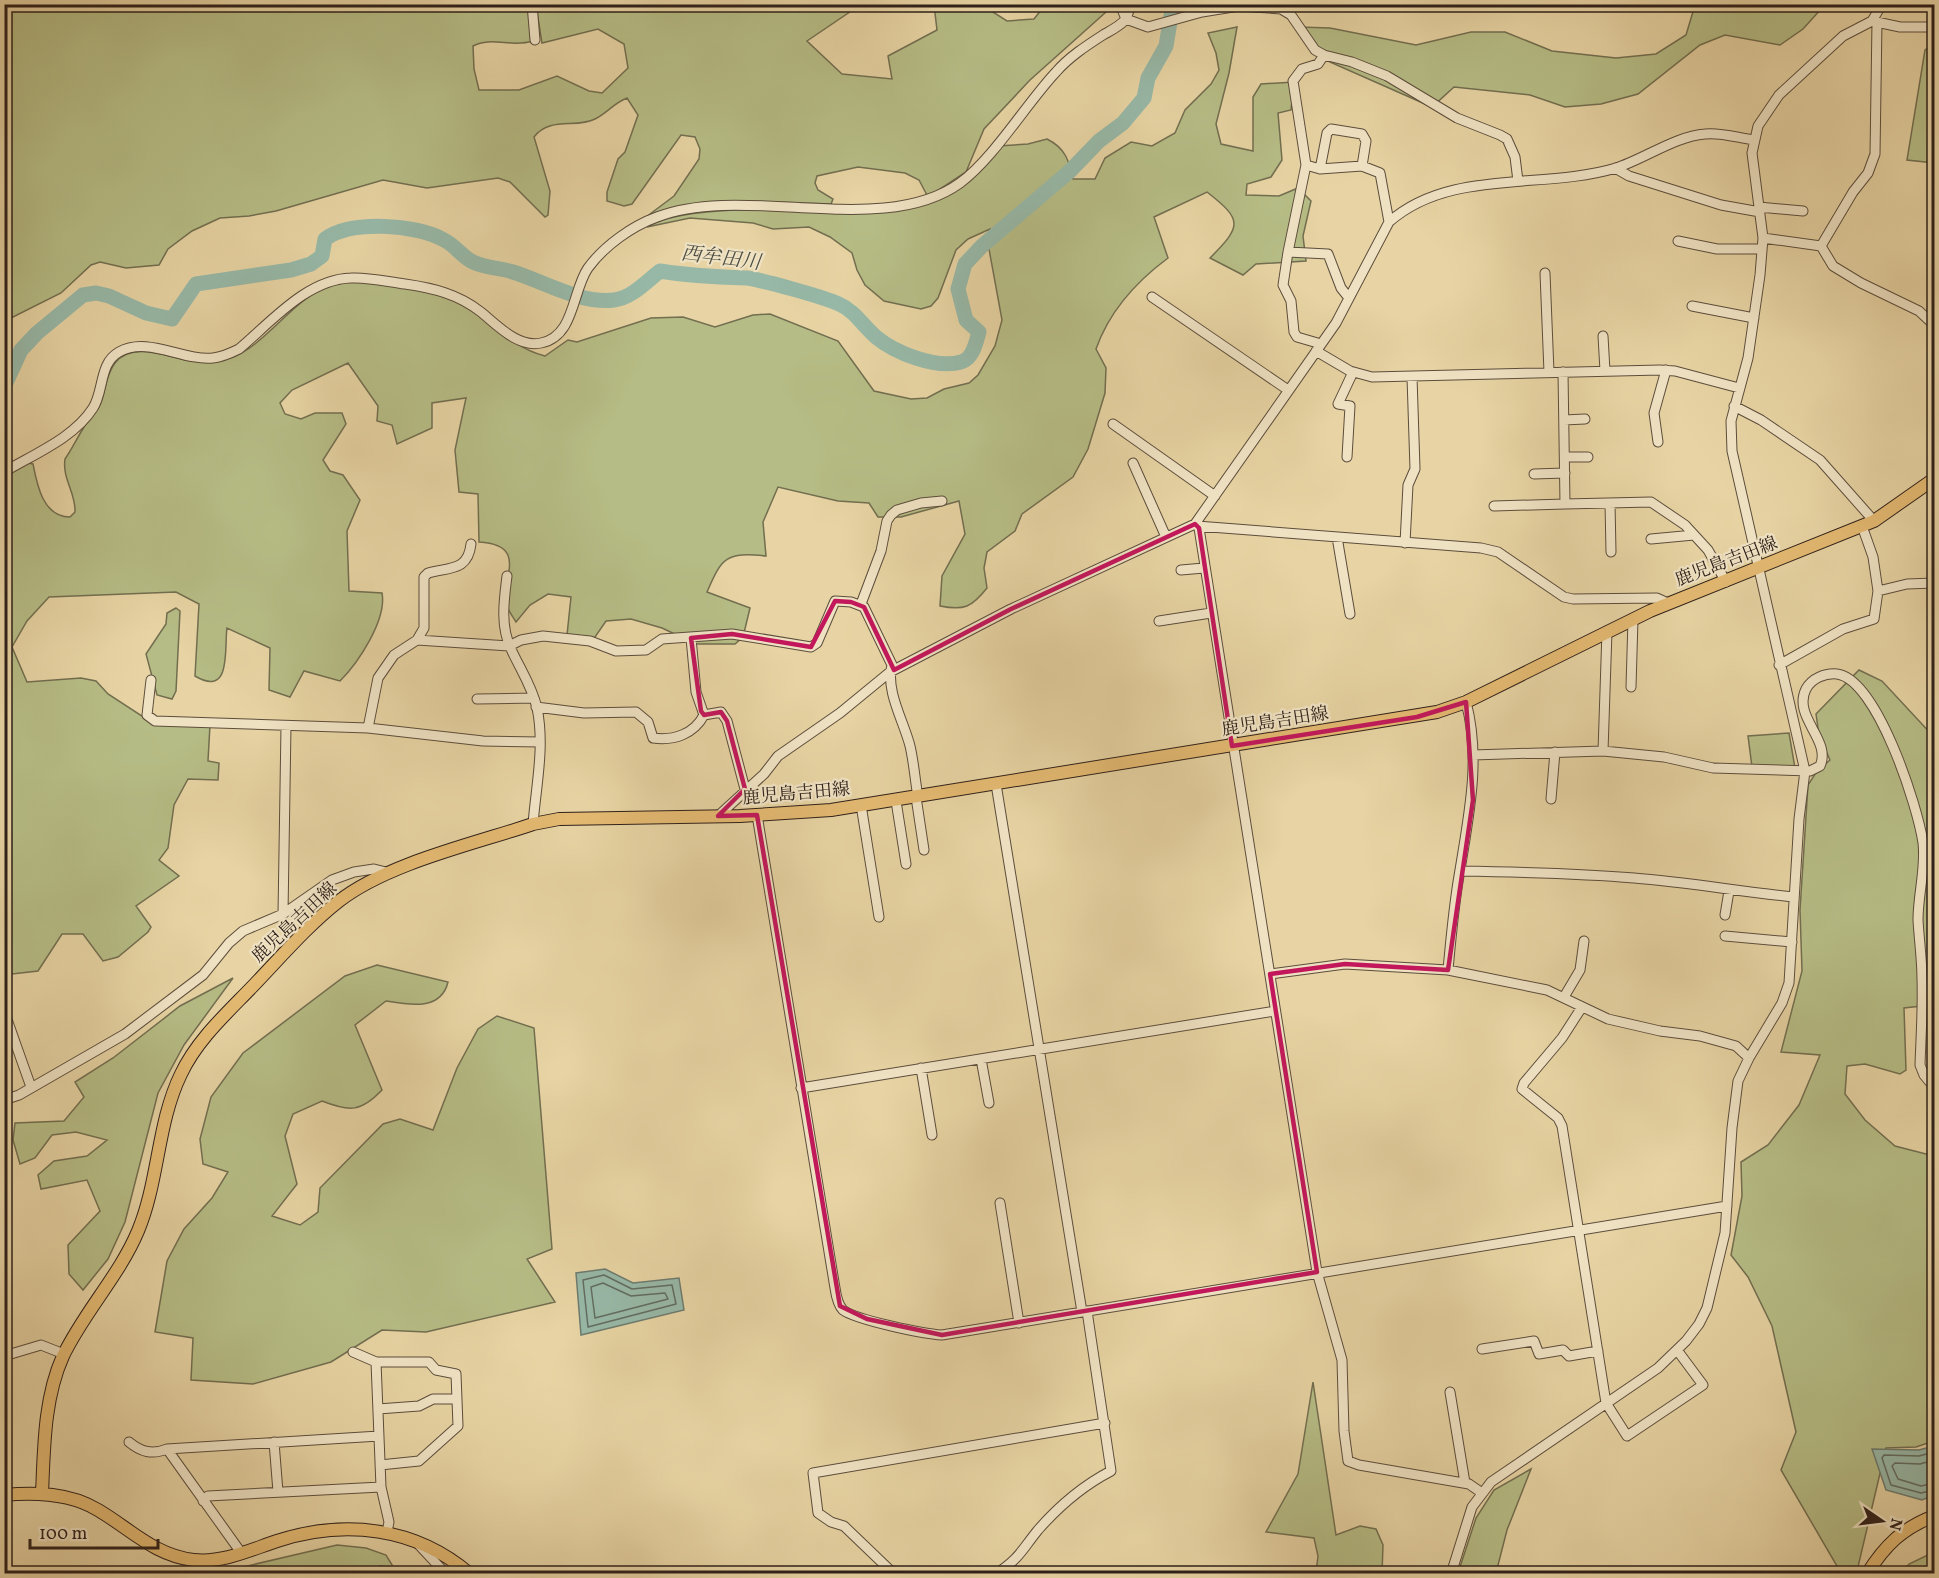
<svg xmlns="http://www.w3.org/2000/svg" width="1939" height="1578" font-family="Vollkorn,'Noto Serif JP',serif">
<rect width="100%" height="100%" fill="#e7d3a3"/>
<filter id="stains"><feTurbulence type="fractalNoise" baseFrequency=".00333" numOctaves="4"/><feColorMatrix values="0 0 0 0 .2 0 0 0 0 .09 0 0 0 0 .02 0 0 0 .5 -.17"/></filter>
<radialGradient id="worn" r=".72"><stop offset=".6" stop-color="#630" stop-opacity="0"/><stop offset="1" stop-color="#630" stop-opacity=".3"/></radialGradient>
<path fill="#b6bc85" stroke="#726e50" stroke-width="1.5" d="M1822,4V8L1803,29L1780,45L1725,35L1700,45L1638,94L1601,104L1565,107L1530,95L1454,87L1432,107L1323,59L1299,27L1330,28L1416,45L1471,32H1505L1552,51L1616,58L1656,54L1686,35L1695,5Z
M5,5H530L532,41C513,48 491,36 473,46L474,69L479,90H519L557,76L589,91L602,93L628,68L624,44L598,29L542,43L536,5H860L807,41L842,74L892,79L888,56L937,30L934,5H982L1007,21L1034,19L1045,5H1104L1106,12L1030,80L984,129L966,172L928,197L919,180L905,173L858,167L817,176L815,183L818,190L833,199L831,204C769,203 704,194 646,217L674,196L699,159L700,149L695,137L681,135L632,204L624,206L607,201V192L618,159L625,152L638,115L627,98C614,103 607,113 595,119C576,129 550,116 534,137L550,191L548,215L545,217L510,182L498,178L427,188L383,180L276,211L249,216L220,218L192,231L168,249L159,265L126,268L100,262L91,265L61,293L5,321Z
M1237,27L1229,73L1216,124L1221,144L1253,151V97L1261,84L1294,82L1291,110L1278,113L1282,160L1271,177L1247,184L1246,195L1279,196L1298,188L1311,201L1303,236L1306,261L1256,264L1243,275L1210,258C1242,226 1243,220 1207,192L1154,217L1168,258C1137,281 1109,312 1096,349L1106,368L1105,393L1088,449L1073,477L1022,514L1015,531L987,552L984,568L987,588C972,607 964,611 940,606L942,576L965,534L959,501L901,517H878L869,503L838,501L778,487L763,522L766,556C726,552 722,557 707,592L750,608L743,637L735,644H696L662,628L631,619L606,621L593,640L567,635L571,597L548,594L530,605L516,622C513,617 509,612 507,606C499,581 531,545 479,542L478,494L459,492L455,450L466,398L432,403V428L397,444L392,425L377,421L378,406L348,363L292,390L280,403L285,414L301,419L315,413H342L346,424L323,460L330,471L343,475L360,500L347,531L349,591L382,593C387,620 358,663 340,681L304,671L290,697L269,690L270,648L227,628C224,649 232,698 195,676L199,604L176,592L49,597L27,621L12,647L27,682L81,678L96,681L108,694L154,724L210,725L208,761L219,763L218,780L188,779L174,805L168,848L159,860L179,876L136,906L151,927L148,932L118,957L103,961L83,934H62L38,971L12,974L4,970V473L28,463L33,464C37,485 43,517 70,517L75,512C76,493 62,479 65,459C72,449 77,438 84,427C88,420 96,413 100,405C106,391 105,376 115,363C133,340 169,358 192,361C206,363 220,361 233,357C265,345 295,298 328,286C361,274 449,291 477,313C499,330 517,349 545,356L568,340L577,342L651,318L683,317L715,327L753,315L770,314L838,341L874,391L911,399L927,398L944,389L969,383L978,375L995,346L1002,320L989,249L990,229L968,239L956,250L938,298L931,306L921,309L884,301L865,285L857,270L852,253L830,237L809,227L773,229L753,223L690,218L647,227C689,200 841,211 896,211C946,203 967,184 998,146L1028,144L1047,139C1065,148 1069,160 1073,179H1095L1105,158L1131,142L1152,146L1175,133L1185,110L1211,84L1219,70L1216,53L1208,33Z
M1934,44V163L1907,160L1925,50Z
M176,608L180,611L176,691L172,699L157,695L146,654L166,624L167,613Z
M1859,670L1882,681L1934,737V1010L1931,1005L1904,1008L1906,1070L1900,1074L1865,1064L1847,1066L1845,1094L1865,1120L1895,1146L1934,1156V1441L1916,1447L1886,1448L1857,1571L1854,1573H1841L1781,1470L1796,1432L1772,1326L1748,1277L1731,1255L1742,1196L1741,1162L1768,1145L1799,1105L1820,1055L1781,1052L1802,971L1800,910L1808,785L1817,771L1830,760L1819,735L1816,714Z
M1789,733L1795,768L1752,767L1748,736Z
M377,965L448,982C441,1011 410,1005 386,1001L355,1025L382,1090C361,1112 350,1112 322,1101L293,1114L285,1136L297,1184L272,1216L300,1225L318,1212L320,1188L383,1124L400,1119L433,1130L457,1068L478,1029L497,1016L534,1028L552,1249L527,1259L555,1302L426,1332L382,1330L331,1362L253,1384L191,1380L193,1338L155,1332L167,1261L184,1229L212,1198L228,1172L203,1164L200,1139L211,1097L243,1053L345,976Z
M233,978L184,1045L158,1093L125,1222L108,1259L83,1290L69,1274L68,1245L100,1211L87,1180L41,1189L38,1175L54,1161L87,1156L107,1140L76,1132L52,1135L35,1158L20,1164L13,1140L15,1123L64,1121L84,1097L75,1082L113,1058L180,1006Z
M1313,1382L1336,1535L1360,1526L1376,1529L1383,1545L1382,1573H1316L1318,1556L1314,1538L1266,1532L1298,1474Z
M1531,1469L1507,1530L1496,1573H1458L1476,1518L1494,1490Z
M337,1545L366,1548L386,1555L397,1573H217Z
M1934,1552V1573H1901L1909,1564Z"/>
<path fill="#97b8a7" stroke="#6d7b6f" stroke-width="1.5" d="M605,1269L633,1283L679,1278L684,1310L581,1335L576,1273Z
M1934,1446V1495L1922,1500L1886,1490L1872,1449L1919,1450Z"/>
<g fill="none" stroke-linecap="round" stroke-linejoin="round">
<path stroke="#626c60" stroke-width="1.5" d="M604,1275L632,1289L672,1285L676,1304L588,1327L583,1280Z
M603,1283L631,1296L665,1293L668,1299L595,1318L591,1287Z
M1934,1452L1919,1456L1884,1455L1882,1458L1891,1485L1921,1493L1934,1490
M1934,1460L1920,1464L1895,1463L1892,1466L1898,1479L1921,1486L1934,1483"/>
<path stroke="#6d7b6f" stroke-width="2" d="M363,1574L380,1566L386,1567L390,1574"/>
<path stroke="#97b8a7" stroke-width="15" d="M4,387L21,350L37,333L83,295L96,293L109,296L146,313L172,319L196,284L291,270L311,264L322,256L325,239C351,220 416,224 444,240C455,245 462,257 473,262C485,268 500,268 513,272C545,282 580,304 614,300C632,298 647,281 660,271C690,276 717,277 747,278C762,280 824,297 839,304C855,311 863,326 876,337C895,353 936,369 961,362C973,359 976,342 979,332L966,320L958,289L965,264L982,246L1070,171L1099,141L1123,123L1144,98L1148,78L1166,46L1173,4"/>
<g stroke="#5c4d3c" stroke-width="11">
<path id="minor" d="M532,4L535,40
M1120,4L1126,19L1148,27L1202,12L1239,6L1281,9L1291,15L1315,50L1324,55L1318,64L1302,69L1293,81L1306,165L1288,252L1328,254L1341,288L1349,298
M1872,21L1900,27H1934
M1324,55L1352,62L1387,76L1457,118L1500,135L1507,139L1515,157L1518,181
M1306,165L1320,169L1362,166L1380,173L1389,222
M1615,168L1629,176L1721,205L1760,212
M1320,169L1327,133L1331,129L1362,134L1366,141L1362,166
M1759,207L1803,211
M1763,238L1821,246L1833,266L1861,283L1919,311L1934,325
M1678,241L1717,249H1762
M1821,246L1853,192L1868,173L1875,154L1877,22
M1288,252L1283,285L1291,301L1294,332L1297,337L1321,344
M1545,273L1549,372
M1152,297L1288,390
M1692,306L1754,318
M1603,336L1605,371
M1316,351L1350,371L1372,377L1660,370L1675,371L1739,388
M1563,372L1565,504L1651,502L1685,525L1708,550L1726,582
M1734,406L1761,420L1820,460L1874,521
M1564,420L1585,419
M1113,424L1215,496
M1658,442L1654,413L1666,370
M1347,457L1350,406L1338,404L1353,372
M1565,457H1588
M1133,463L1166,537
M4,472C34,454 74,438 93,408C104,391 99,363 119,352C148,336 182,361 213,358C222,357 231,353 239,349C270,323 307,279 351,278C369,277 388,282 405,284C433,288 458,294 481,312C497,325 518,348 541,343C575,336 572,291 588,268C604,246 632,226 657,217C745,183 883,239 960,183C994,158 1026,104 1056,72C1069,57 1086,46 1103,35C1110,31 1120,26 1125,20C1128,16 1129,9 1131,4
M1534,474L1565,473
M1610,503L1611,552
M1494,506L1565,504
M1197,526L1481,548L1498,552L1564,597L1573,599L1657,598L1668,603
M1862,526L1873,557L1878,591L1907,584L1934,583
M1199,528L1317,1272L1342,1360L1344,1431L1348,1461L1359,1465L1469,1484L1482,1493
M1337,537L1350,614
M1651,539L1694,535
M1405,543L1408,485L1415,469L1412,377
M1181,570L1204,568
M507,576C504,600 500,626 511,649C520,669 532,686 537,708C545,746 536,786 533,824
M861,604L881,551L887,521L891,515L897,510L921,503L942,501
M1159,621L1211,613
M691,638L696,692L704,715
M417,640L424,628V577L428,573C450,567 468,571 471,544
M1779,665L1843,629L1874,619L1878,591
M151,680L147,715L155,721L368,728L483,741L540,742
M1631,687L1633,619
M477,699L533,698
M536,707L584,713L636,712L648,722L653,738C674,741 694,734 704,715L721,712L727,721L745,789
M368,728L378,678L394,655L417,640L509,646L521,640L543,636L590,641L616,651L646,650L662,639L732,634L811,647L817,643L835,601L851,602L864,607L892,665C885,690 904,722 910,746C914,763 915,780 918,797
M1603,751L1607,631
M1473,755L1603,751L1664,757L1713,768L1810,771L1820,766C1832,740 1792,717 1806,689C1812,678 1825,673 1837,674C1877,679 1918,807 1923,843C1926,868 1918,894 1918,920C1919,939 1922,959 1922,979C1923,1007 1921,1036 1920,1065L1924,1075L1934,1087
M996,784L1082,1312
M916,797L924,850
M1551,799L1555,752
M896,801L906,864
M861,805L879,917
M757,815L835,1288C836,1295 838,1305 843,1310C856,1320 924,1334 942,1335L1727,1206
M718,816L764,774L778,756L840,713L890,672L1011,609L1195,524L1336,323L1389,222C1450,168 1543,190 1616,168C1644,159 1676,136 1705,134C1721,132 1738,138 1754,140
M1460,871C1518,872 1576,873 1634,878C1688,882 1741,892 1794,897
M283,914L286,726
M1725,915L1729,891
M1725,936L1792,942
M1448,970C1451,937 1454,903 1460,870C1469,814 1481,758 1466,702
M1270,974L1345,964L1448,970L1547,990L1608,1019L1660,1031L1700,1036L1736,1046L1749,1058
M1564,997L1580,970L1584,941
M1582,1007L1562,1038L1524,1083L1522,1089L1558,1118L1562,1126L1606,1403L1627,1436L1703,1385L1677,1350
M4,1011L31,1087
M981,1059L989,1103
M921,1068L932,1135
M801,1088L1275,1011
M4,1100L19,1095L125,1034L203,975L229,943L243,931L283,914L332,880L354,872L374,869L390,873
M1000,1203L1019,1323
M1482,1349L1534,1341L1539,1354L1563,1350L1569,1356L1598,1351
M353,1352L376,1362L381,1487L389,1522L387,1532
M4,1356L41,1345L64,1354
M376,1362H429L436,1370L456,1374L458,1426L419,1461L380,1465
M1450,1392L1465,1483
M378,1409L419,1406L433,1399H457
M129,1442C141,1452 152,1455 167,1449L379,1436
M274,1442L278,1492
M167,1449L242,1554
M203,1501L208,1496L381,1487
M419,1545L446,1574
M894,1574L844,1526L831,1522L818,1513L813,1473L1105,1423
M996,1574C1020,1558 1021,1551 1038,1530C1059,1506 1082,1486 1111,1471L1087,1311
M1152,1574H1163
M1451,1574L1472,1507L1491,1482L1658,1368L1686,1341L1699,1324L1707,1308L1725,1233L1732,1128L1738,1081L1749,1058L1782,1003L1789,983L1799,819L1805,771L1732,451L1731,421L1748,358L1760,275L1763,238L1752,153L1758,126L1779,95L1843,36L1872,21L1882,4"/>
</g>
<g stroke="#2e201a" stroke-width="14">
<path id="major" d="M42,1494C44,1448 44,1398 63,1356C84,1312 119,1276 138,1231C159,1181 157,1123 181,1074C197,1040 226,1014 252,987C280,958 307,926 339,901C388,863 474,844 533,824L559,819L740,816L831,810L1437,712L1466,702L1650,611L1874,521L1934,479
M4,1495C36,1492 70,1493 98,1510C129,1528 155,1556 194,1560C223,1563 250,1550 277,1541C345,1519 415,1527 470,1574
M1867,1574C1885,1545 1903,1528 1934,1516"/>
</g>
<use href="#minor" stroke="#efe2c3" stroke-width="9"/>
<use href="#major" stroke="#e4ba72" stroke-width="12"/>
</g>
<path fill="none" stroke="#c2185b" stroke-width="4.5" stroke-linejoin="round" d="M1195,524L1199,528L1232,746L1417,717L1466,702L1473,800L1448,970L1345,964L1270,974L1317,1272L942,1335L867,1319L840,1306L757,815L718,816L745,789L727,721L721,712L704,715L701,711L691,638L732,634L811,647L835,601L851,602L864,607L894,670L1011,609Z"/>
<g text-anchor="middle" stroke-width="4.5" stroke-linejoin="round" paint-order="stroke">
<g font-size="18" fill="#2e201a" stroke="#efe2c3">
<text transform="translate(1726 561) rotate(-21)" y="6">鹿児島吉田線</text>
<text transform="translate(1275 721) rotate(-9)" y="6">鹿児島吉田線</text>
<text transform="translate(796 793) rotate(-5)" y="6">鹿児島吉田線</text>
<text transform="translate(294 922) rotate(-43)" y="6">鹿児島吉田線</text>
</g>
<g font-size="20" font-style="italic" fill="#4e4e44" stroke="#efe2c3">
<text transform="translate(721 257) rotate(7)" y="7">西牟田川</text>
</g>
</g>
<rect width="1939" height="1578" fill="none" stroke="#e7d3a3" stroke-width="24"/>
<rect x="6" y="6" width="1927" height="1566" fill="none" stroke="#2e201a" stroke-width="3"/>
<rect x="12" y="12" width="1915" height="1554" fill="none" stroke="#2e201a" stroke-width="1.5"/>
<g transform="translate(1882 1521) rotate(104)" stroke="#efe2c3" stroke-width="4.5" paint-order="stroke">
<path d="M0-4.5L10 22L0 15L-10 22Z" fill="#2e201a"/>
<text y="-9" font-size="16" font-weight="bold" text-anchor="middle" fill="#2e201a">N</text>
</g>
<path d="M30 1539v9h128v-9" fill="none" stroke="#2e201a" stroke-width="3"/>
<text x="39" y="1539" font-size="18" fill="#2e201a" stroke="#efe2c3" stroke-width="4.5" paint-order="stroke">100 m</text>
<rect width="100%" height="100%" filter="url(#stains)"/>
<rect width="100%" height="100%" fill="url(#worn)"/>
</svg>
